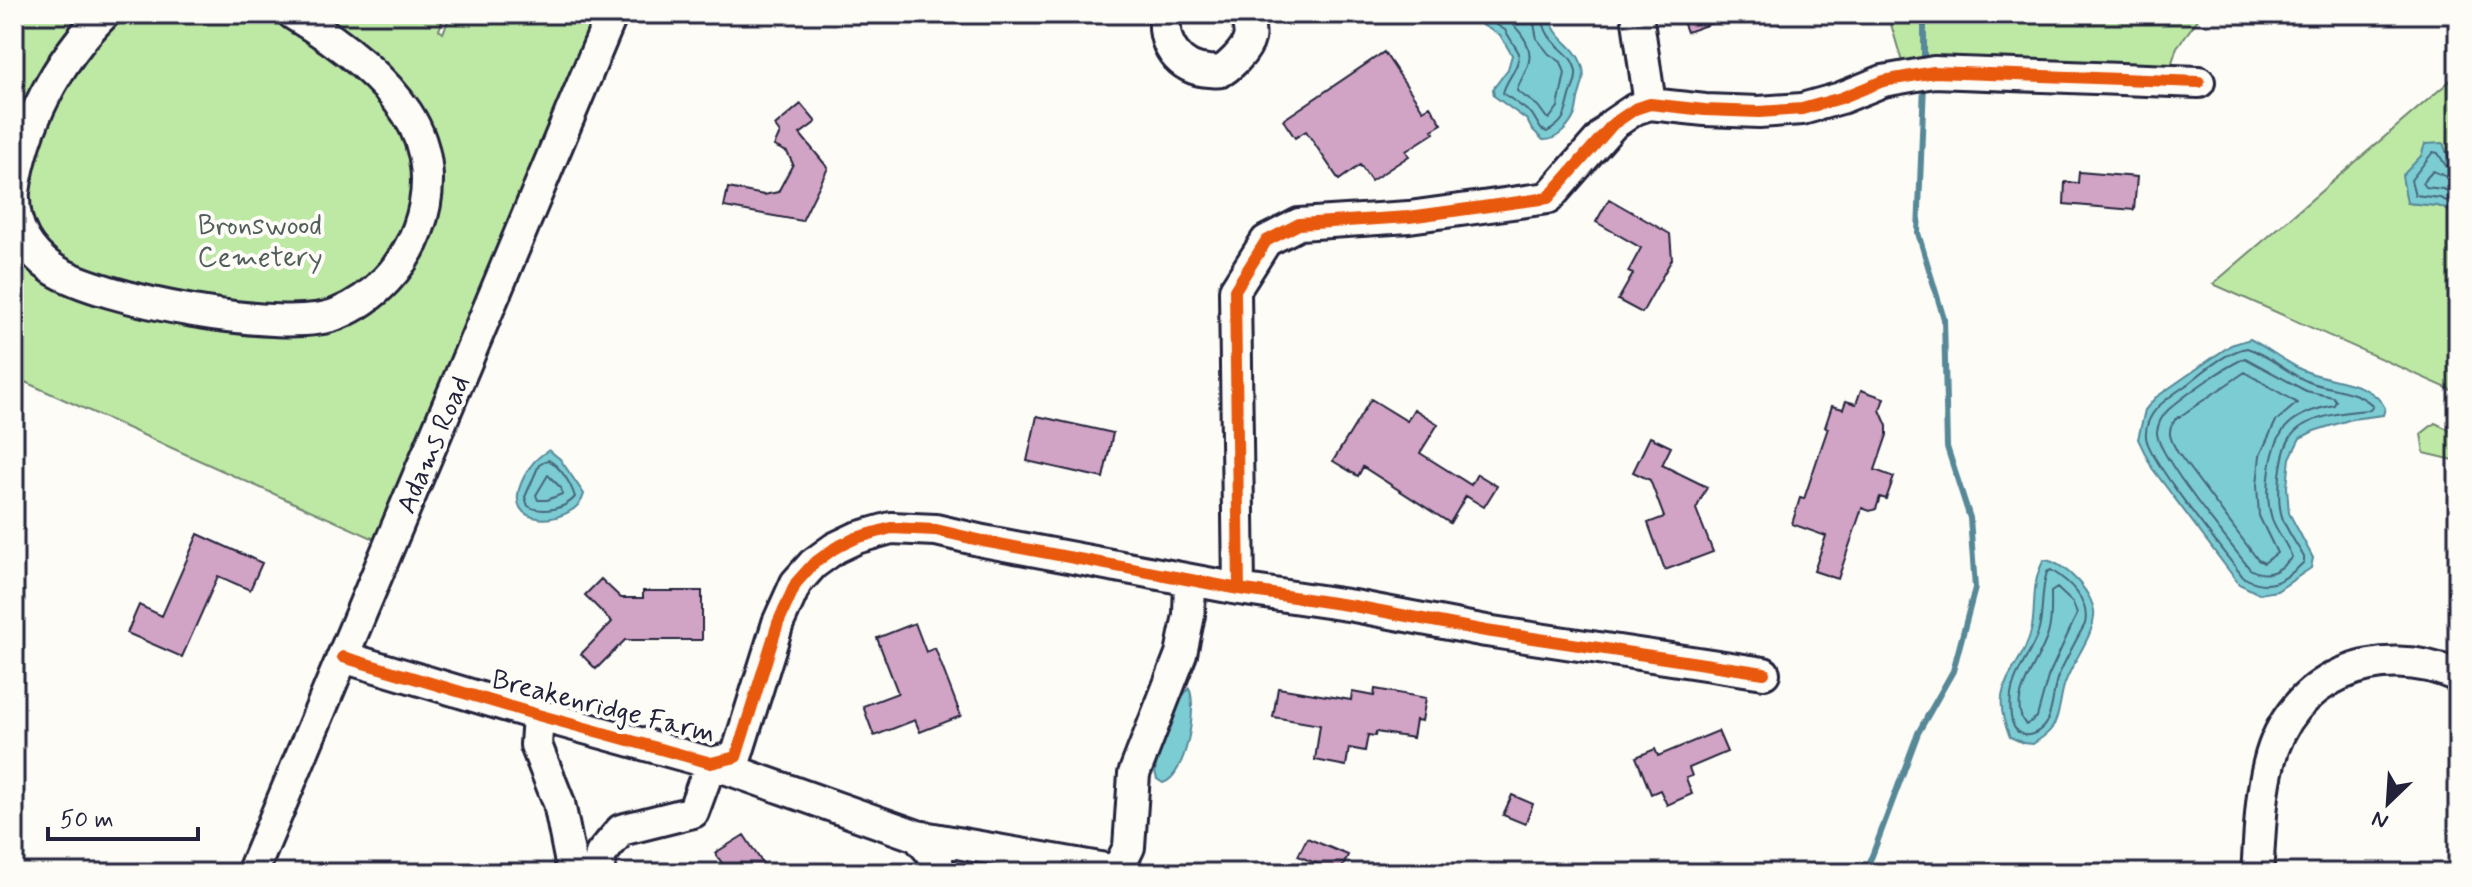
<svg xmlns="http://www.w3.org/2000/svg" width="2472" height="887" font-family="Mynerve,sans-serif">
<rect width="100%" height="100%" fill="#fdfcf7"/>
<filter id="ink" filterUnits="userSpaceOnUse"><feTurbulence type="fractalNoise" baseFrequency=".0125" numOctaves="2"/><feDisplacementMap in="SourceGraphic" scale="16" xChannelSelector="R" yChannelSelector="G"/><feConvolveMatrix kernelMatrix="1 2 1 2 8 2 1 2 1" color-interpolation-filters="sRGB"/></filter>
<g filter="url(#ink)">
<path fill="#bee9a5" stroke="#708670" stroke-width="2" d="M14,14H445L439,30L443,33L451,14H598L381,542L14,377Z
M1888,14L1924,16L1945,15L1973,19L1985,14H2202L2177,47L2166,81L1905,72Z
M2458,74V157L2449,160L2407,203L2438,206L2458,214V393L2213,284Z
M2435,423L2458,434V461L2424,453L2421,434Z"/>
<path fill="#7bccd4" stroke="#578897" stroke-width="2" d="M1468,14H1549C1555,42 1573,41 1582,65C1586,76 1582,85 1579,95C1577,101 1577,108 1575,114C1570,126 1557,141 1543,140L1531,128L1527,120L1494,96L1493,89L1508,69L1512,55L1500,35L1473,20Z
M2443,143L2449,159L2458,157V214L2438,206L2407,203L2402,176L2421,156L2425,144Z
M2250,339C2267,348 2283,360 2300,369C2326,382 2371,379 2385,408L2383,415L2352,419L2314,431L2300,438L2290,458L2287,487L2289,513L2313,558L2311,568L2277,591L2259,594L2239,584L2152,468L2138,439L2145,410L2155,398L2231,345Z
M549,450L560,459L584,494C577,526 495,533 524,477C531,464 536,458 549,450Z
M2044,560C2064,561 2097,596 2094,617C2092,639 2071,663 2064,686C2060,698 2060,717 2052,728C2047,735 2040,739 2033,744L2023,743L2010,737C1985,681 2023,672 2032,627C2036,604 2031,582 2044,560Z
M1189,688C1198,707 1186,777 1163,783L1157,779L1155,772L1158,752L1172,708Z"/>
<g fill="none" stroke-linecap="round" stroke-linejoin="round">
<path stroke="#466678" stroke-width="2" d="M1479,14L1505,30L1519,53C1519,69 1506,79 1503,93L1532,114L1541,129L1547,132C1565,122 1565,115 1570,96C1572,88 1577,82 1576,72C1572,47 1545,49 1542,14
M1499,14C1513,22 1533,42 1529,61C1527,72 1519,81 1517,91L1538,106L1546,117L1549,119L1558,107L1565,73L1561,62L1549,54L1537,39L1532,14
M2458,166H2446L2438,153L2433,152L2411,180L2415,195L2440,198L2458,206
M2458,176L2447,177L2433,171L2422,183L2425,187L2443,189L2458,195
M2247,348C2269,355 2287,373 2309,382C2330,390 2357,389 2373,406L2370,410C2350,411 2307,416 2293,434C2284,445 2282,461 2280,475C2279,487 2278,501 2281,513C2284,528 2297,544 2304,557V562C2285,581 2268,592 2243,577C2225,553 2148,460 2146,437C2144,412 2168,398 2185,386C2203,372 2225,352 2247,348Z
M2245,358L2306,391L2333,397L2336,401L2334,405C2319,408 2300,414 2289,424C2269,442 2264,495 2272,519C2277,532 2287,544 2292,557C2280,571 2267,579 2250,569C2233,547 2155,453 2157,432C2158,423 2162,416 2168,410C2186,394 2223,368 2245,358Z
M2245,372L2297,403L2276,421L2260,455L2257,485L2259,516L2277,553L2264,563L2258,560L2178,453C2171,440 2165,432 2176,419Z
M548,460C561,467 571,484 575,497C565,509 542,514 528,506L525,497L539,465Z
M548,475L561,488L562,494L547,500H538L536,495Z
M2051,570C2070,582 2090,600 2085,624C2075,642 2065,660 2057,679C2053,692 2053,709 2047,721C2042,731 2027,741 2017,731C2009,723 2010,705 2011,695C2014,673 2031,654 2038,633C2044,615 2040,594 2047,572Z
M2057,588L2073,603L2077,614L2048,677L2037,717L2026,725C2004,698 2044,658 2049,630C2052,618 2051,604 2051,592Z"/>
<path stroke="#578897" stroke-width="6" d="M1924,65V16
M1863,873L1872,856L1918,733L1953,671L1975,588L1970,518L1947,447L1944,319L1918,233L1924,84"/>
</g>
<path fill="#d1a3c5" stroke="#22223b" stroke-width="2" d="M1680,14H1732V16L1687,32Z
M1384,52L1423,110L1430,106L1442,124L1432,130L1434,133L1406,151L1409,156L1371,181L1360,165L1339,180L1306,131L1295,138L1283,120Z
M801,104L816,122L800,134L828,168L802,221L724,207L728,188L764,195L778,192L793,164L787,152L774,146L780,133L775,126Z
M2079,172L2137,177L2134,210L2064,204L2065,182L2078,183Z
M1609,199L1670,234L1672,259L1642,313L1618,300L1633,274L1628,272L1641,248L1596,222Z
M1861,390L1884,398L1880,410L1887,426V435L1875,470L1894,477L1886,499L1880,497L1876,509L1870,511L1862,508L1838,579L1814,571L1826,536L1792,524L1800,498L1804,499L1817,460L1828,428L1825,427L1832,406L1843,409L1846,401L1856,404Z
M1371,399L1407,421L1414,409L1438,424L1420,453L1471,485L1477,474L1497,486L1484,507L1466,496L1450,523L1363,467L1358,476L1333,461Z
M1037,416L1113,433L1103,478L1027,461Z
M1650,437L1671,447L1662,465L1707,487L1696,509L1713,552L1665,570L1648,523L1664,517L1650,480L1633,472Z
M198,534L262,563L250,590L218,576L182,657L127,633L139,605L162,616Z
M601,579L621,598H643V591H702V640H625L596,669L581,654L612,622L585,595Z
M915,623L926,652L935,648L961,716L920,732L915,720L874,736L863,706L898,693L877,638Z
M1278,688L1351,700L1352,692L1374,696L1375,689L1426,698L1422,721L1416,720L1413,738L1376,732L1375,736L1368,735L1365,751L1349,748L1346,766L1315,760L1320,725L1273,717Z
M1718,731L1727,752L1689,768L1692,776L1686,778L1692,794L1667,805L1660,790L1651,794L1636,757L1655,749L1658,756Z
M1512,795L1533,804L1525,824L1503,815Z
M744,835L769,873H729L715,853Z
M1307,838L1348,855L1340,873L1298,856Z"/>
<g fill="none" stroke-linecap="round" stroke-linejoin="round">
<g stroke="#22223b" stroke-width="36">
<path id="minor" d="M1166,14C1160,43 1179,70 1209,71C1213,71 1217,72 1221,71C1226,69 1233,62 1236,59C1251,43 1253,35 1245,14
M1637,14L1650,104
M14,192C23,126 57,61 104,14
M14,198C14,228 28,252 53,269C100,300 285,335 337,314C413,283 454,185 407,113C380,72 334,39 293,14
M1239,589L1235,290L1266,241L1299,224L1409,217L1548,198L1613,124L1635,109L1650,104L1705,110L1759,112L1802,109L1841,98L1883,81L1934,72L2199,82
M343,657L538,715L711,763L917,836L937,859L938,873
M538,715L536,745L559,803L573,873
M711,763L736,757L778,623L796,583L813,564L835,548L856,538L891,528L936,530L983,541L1239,589L1354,606L1486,631L1764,673
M917,836L1117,871L1129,847L1134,774L1181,654L1189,615L1190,580
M252,873L612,14
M598,873L601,854L621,830L693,812L711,763
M2257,873C2260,837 2260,798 2269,763C2290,676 2379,641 2458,676"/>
</g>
<use href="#minor" stroke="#fdfcf7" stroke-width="30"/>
<g stroke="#fdfcf7" stroke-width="17">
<path id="cycleway" d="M1239,589L1235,290L1266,241L1299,224L1409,217L1548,198L1613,124L1635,109L1650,104L1705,110L1759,112L1802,109L1841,98L1883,81L1934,72L2199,82
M343,657L538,715L711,763L736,757L778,623L796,583L813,564L835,548L856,538L891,528L936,530L983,541L1239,589L1354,606L1486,631L1764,673"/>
</g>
<use href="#cycleway" stroke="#e8590c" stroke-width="12"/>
</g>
</g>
<g text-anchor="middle" stroke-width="8" stroke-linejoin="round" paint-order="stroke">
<g font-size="28" fill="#515e5b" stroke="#fdfcf7">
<text x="260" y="234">Bronswood<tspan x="260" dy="32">Cemetery</tspan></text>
</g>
<g font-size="28" fill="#22223b" stroke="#fdfcf7">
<text transform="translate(432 444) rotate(-67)" y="10">Adams Road</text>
<text transform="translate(604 705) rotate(14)" y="10">Breakenridge Farm</text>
</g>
</g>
<rect width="2472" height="887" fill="none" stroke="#fdfcf7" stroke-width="48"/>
<rect x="24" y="24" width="2424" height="839" fill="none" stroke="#22223b" stroke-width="3" filter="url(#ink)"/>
<g transform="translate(2388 803) rotate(205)" stroke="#fdfcf7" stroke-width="6" paint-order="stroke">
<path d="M0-6L14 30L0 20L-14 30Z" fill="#22223b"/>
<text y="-12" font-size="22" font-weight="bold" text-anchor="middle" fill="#22223b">N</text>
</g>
<path d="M48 827v12h150v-12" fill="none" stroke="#22223b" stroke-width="4"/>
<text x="60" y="827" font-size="24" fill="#22223b" stroke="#fdfcf7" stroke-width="6" paint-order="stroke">50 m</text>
</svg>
